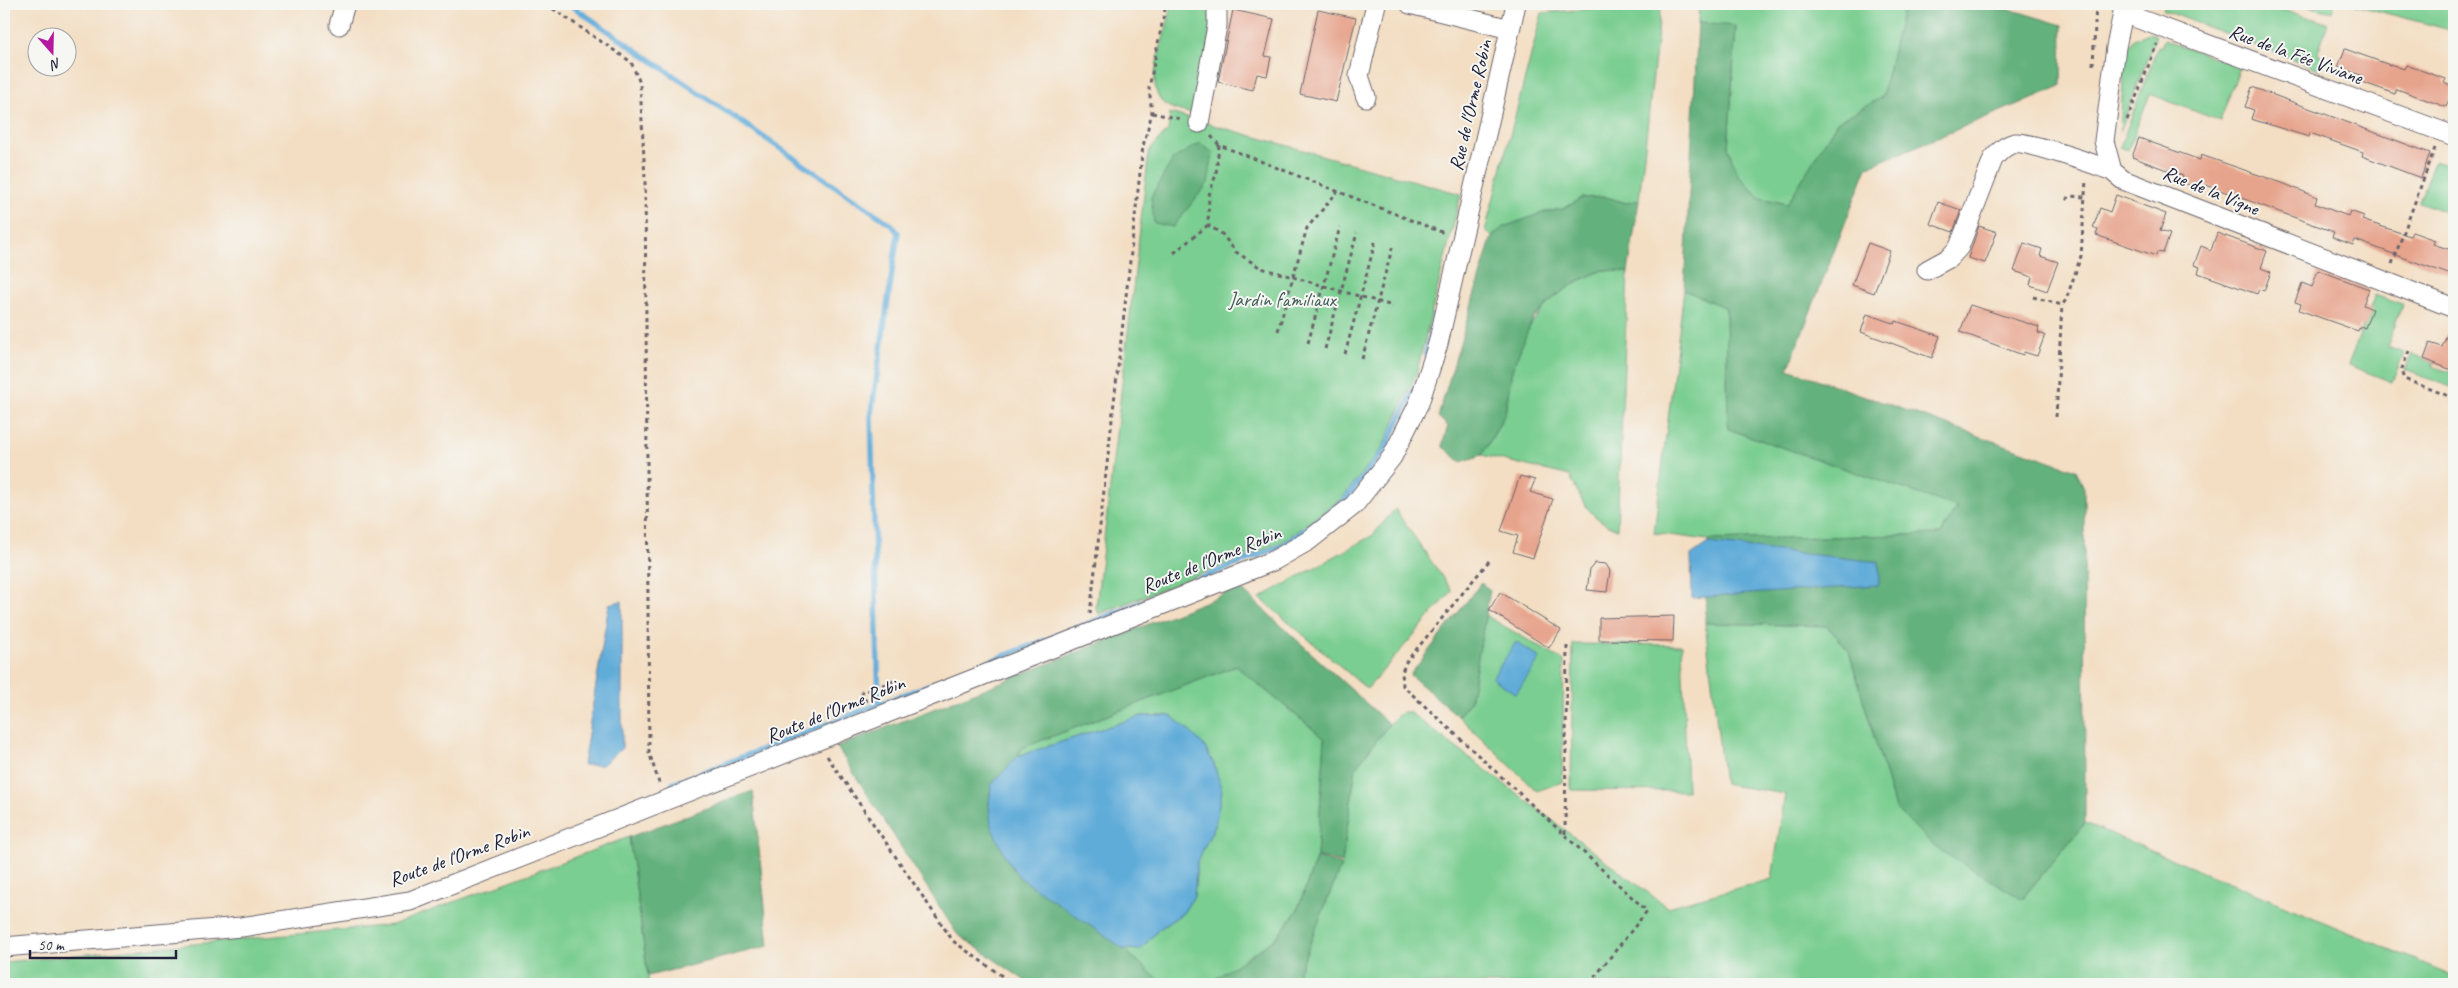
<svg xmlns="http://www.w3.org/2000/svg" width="2458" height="988" font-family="Caveat,sans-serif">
<rect width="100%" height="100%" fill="#f6f6f2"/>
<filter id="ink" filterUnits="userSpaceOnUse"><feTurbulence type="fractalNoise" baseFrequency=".02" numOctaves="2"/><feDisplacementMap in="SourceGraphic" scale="10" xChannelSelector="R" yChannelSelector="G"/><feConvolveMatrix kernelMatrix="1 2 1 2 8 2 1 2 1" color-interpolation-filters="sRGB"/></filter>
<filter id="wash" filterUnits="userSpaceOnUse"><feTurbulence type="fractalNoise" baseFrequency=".0096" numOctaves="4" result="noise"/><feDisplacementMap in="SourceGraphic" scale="20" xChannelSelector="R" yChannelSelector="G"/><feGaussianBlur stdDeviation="1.12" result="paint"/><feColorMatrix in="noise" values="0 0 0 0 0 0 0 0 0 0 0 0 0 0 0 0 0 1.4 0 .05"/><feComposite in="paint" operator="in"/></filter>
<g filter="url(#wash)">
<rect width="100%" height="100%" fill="#f3dec3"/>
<path fill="#7ace91" stroke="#4e7866" d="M1171,4H1209L1211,28L1197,115C1186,112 1169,110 1161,101C1143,78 1170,30 1171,4Z
M1642,4H1661L1639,200L1626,203L1606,197L1582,198L1563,209L1545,212L1504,227L1492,236L1485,231L1542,13Z
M1699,4H1904L1882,97L1837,122L1788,204L1760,198L1738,175L1728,148L1736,27L1698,23Z
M2165,4H2261L2328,23L2317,55L2323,57L2319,69L2163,10Z
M2300,4H2334L2332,12Z
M2355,4H2454V31L2355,5Z
M2149,33L2156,35L2120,132L2125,50L2134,39Z
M2164,39L2240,67L2220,121L2150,94L2128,150L2120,147L2158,46L2161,47Z
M1170,113L1461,194L1416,375L1382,448L1342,498L1282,542L1099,614L1096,608L1149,151L1168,130Z
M2434,161L2454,168V215L2419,202Z
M1603,270L1628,272L1617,529C1589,518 1582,502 1570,476L1482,455C1489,442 1499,428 1504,414C1509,401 1508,384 1512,369C1528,316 1551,291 1603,270Z
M1684,290L1726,308L1728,429L1957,506L1941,534L1708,540L1654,533Z
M2375,295L2402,305L2387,347L2404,353L2392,382L2348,365Z
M2412,354L2434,363L2433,366L2454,374V388L2405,370Z
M1395,509L1452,591L1367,689L1260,598L1373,535Z
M1485,615L1564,661L1562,782L1537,791L1458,716L1470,702Z
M1705,623L1827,626L1849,651L1895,808L2022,899L2085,823L2454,976V984H1294L1342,863L1356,767L1389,724L1402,712H1409L1667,907L1772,879L1785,794L1724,784Z
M1573,644L1682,645L1687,791L1571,790Z
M1236,666L1325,739L1317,856L1297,911L1275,939L1215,980L1207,984H1163L1124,949L1140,950L1158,930L1183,913L1194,896L1197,862L1215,825L1214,764L1203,744L1171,716H1141L1018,756L1022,748Z
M629,837L649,984H4V962L392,925Z"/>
<path fill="#63b17b" stroke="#426a5b" d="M1904,4H1993L2062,25L2061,86L1867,167L1788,369L2076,470L2084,488L2085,823L2022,899L1935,847L1895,808L1849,651L1827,626L1705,623L1708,540L1941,534L1957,507L1728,429L1726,308L1684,290L1698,23L1736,26L1728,148L1738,175L1760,198L1787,204L1837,122L1882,97Z
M1200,143L1213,153L1208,183L1173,227L1154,223L1151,197L1173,159Z
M1606,197L1626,203L1639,200L1628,272L1603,270L1578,281L1557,295L1533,318L1512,370L1505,414L1482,455L1461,462L1442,446L1448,426L1438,417L1492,236L1504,227L1545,212L1563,209L1582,198Z
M1481,583L1490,590L1470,702L1458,716L1410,675Z
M1240,588L1389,724L1356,767L1342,863L1317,856L1325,739L1236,666L1022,748L1018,756L991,785L989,805L1124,949L1163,984H1030L957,934L837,747Z
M753,791L769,946L648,976L629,837Z
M1317,857L1341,865L1294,984H1207L1275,939L1297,911Z"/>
<path fill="#61acd9" stroke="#42678a" d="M1708,543L1879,562V585L1692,598L1691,555Z
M622,601V748L602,765H583L609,604Z
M1516,642L1540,658L1516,694L1492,678Z
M1141,716H1171L1187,729L1203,744L1214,764L1222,791L1215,825L1197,862L1194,896L1183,913L1158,930L1140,950L1124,949L1019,877L1005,856L991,826L989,805L991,785L1018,756Z"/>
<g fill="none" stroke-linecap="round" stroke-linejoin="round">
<path stroke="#61acd9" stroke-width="5.5" d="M569,4L892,225L898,233L871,415L879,704
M1426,354L1435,316
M672,784L1100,619L1284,545L1344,501L1385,449L1416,386"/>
</g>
<g id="blocks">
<path fill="#e7a48d" d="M1233,10L1274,19L1265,56L1271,57L1267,76L1257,74L1253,90L1218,82Z
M1318,10L1356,18L1336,102L1300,94Z
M2345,49L2390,65V64L2404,69L2406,65L2446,79L2444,83L2454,87L2446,107L2397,89L2395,94L2359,81L2361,75L2338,67Z
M2252,87L2430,153L2421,178L2362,156L2363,152L2310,133L2309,137L2251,119L2254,110L2245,107Z
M2139,138L2200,160L2201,155L2282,183L2317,197L2315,204L2348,216L2350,211L2364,216L2362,220L2410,236L2412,232L2435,240L2433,244L2454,251V276L2355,240L2353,245L2332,237L2334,232L2206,185L2204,190L2181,182L2183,176L2132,157Z
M2116,195L2166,214L2160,231L2170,234L2163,253L2157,252L2156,256L2096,235L2098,230L2093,228L2100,208L2110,212Z
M1938,202L1961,210L1953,232L1930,224Z
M1979,226L1997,232L1985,263L1968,258Z
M2217,233L2267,251L2261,268L2271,272L2264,291L2259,289L2257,294L2198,273L2200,267L2194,265L2201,246L2211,250Z
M1868,243L1890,251L1874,293L1852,285Z
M2024,243L2042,249L2040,256L2058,262L2047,291L2030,285L2032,277L2014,271Z
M2318,270L2369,289L2363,305L2372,309L2365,328L2360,326L2358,331L2299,310L2301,304L2295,302L2302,283L2312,287Z
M1970,305L2039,327L2038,333L2045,335L2037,356L2024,352L2023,355L1960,332Z
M1867,314L1895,324L1896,321L1940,336L1932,358L1861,332Z
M2453,319H2454V371L2424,359L2430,343L2442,347Z
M1520,476L1535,480L1530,492L1553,499L1533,558L1513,552L1518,536L1501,531Z
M1595,563L1606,564L1610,571L1607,592L1587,590L1590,569Z
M1500,592L1561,630L1549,648L1489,610Z
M1674,616L1673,641L1599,640V618Z"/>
</g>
</g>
<g filter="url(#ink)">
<use href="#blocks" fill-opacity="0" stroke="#6b646b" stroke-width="1"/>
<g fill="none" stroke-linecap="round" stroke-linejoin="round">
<g stroke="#6b646b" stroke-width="21">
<path id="minor" d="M1410,4L1510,29
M2122,4L2123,13L2116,47L2104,141L2112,171L2123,180L2454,308
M2123,13L2454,136
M339,25L345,4
M1366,97L1359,76L1376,4
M1199,123L1217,26V4
M1927,270L1949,258L1959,247L1993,159C1999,152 2005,145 2015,143C2027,141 2097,165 2112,171
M4,947L241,927L410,901L1273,561L1308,541L1354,505L1392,457L1419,403L1438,344L1516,4"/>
</g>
<path stroke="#6b646b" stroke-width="3" stroke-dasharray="4 4" stroke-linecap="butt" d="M546,4L631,62L640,83L645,179L649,752L659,783
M2093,65L2096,4
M1152,113L1181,119
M2127,120L2157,44
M1211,136L1219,145L1444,233
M1219,145L1216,174L1209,195L1208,225L1222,234L1236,252L1261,268L1293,277L1307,228L1338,191
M2066,200L2070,196L2086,197
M1174,253L1208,225
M2392,264L2435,148
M2033,297L2062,305L2066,300L2081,256L2086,180
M1278,331L1293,277L1393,306
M1308,343L1340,227
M1325,349L1357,233
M2409,351L2401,371L2404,379L2454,398
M1345,354L1376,239
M1362,359L1393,245
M2056,417L2062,305
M1489,561L1406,662L1402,672L1403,686L1647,911L1589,984
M1090,614L1143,146L1152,113L1149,88L1166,4
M866,702L862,692L894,681
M827,756L953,941L1013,984
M1565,834L1567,642"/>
<use href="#minor" stroke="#fff" stroke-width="19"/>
</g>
</g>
<g text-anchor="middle" stroke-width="4" stroke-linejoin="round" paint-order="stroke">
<g font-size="20" fill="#22223b" stroke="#f6f6f2">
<text transform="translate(2296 54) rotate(20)" y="7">Rue de la Fée Viviane</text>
<text transform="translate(1470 105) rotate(-77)" y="7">Rue de l'Orme Robin</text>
<text transform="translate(2211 190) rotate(22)" y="7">Rue de la Vigne</text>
<text transform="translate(1211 559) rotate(-22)" y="7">Route de l'Orme Robin</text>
<text transform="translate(835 709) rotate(-22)" y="7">Route de l'Orme Robin</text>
<text transform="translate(459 855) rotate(-20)" y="7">Route de l'Orme Robin</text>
</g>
<g font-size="20" fill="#415e59" stroke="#f6f6f2">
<text x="1282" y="306">Jardin familiaux</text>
</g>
</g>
<rect width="2458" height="988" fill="none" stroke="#f6f6f2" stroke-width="20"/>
<g transform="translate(52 52) rotate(160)"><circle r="24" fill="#f6f6f2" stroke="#a1a1a9"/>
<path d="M0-4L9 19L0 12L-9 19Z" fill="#b5179e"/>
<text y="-8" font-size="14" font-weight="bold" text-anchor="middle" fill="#22223b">N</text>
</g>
<path d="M30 950v8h146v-8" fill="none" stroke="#22223b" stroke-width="2.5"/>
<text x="38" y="950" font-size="15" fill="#22223b" stroke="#f6f6f2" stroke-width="4" paint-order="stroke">50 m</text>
</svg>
